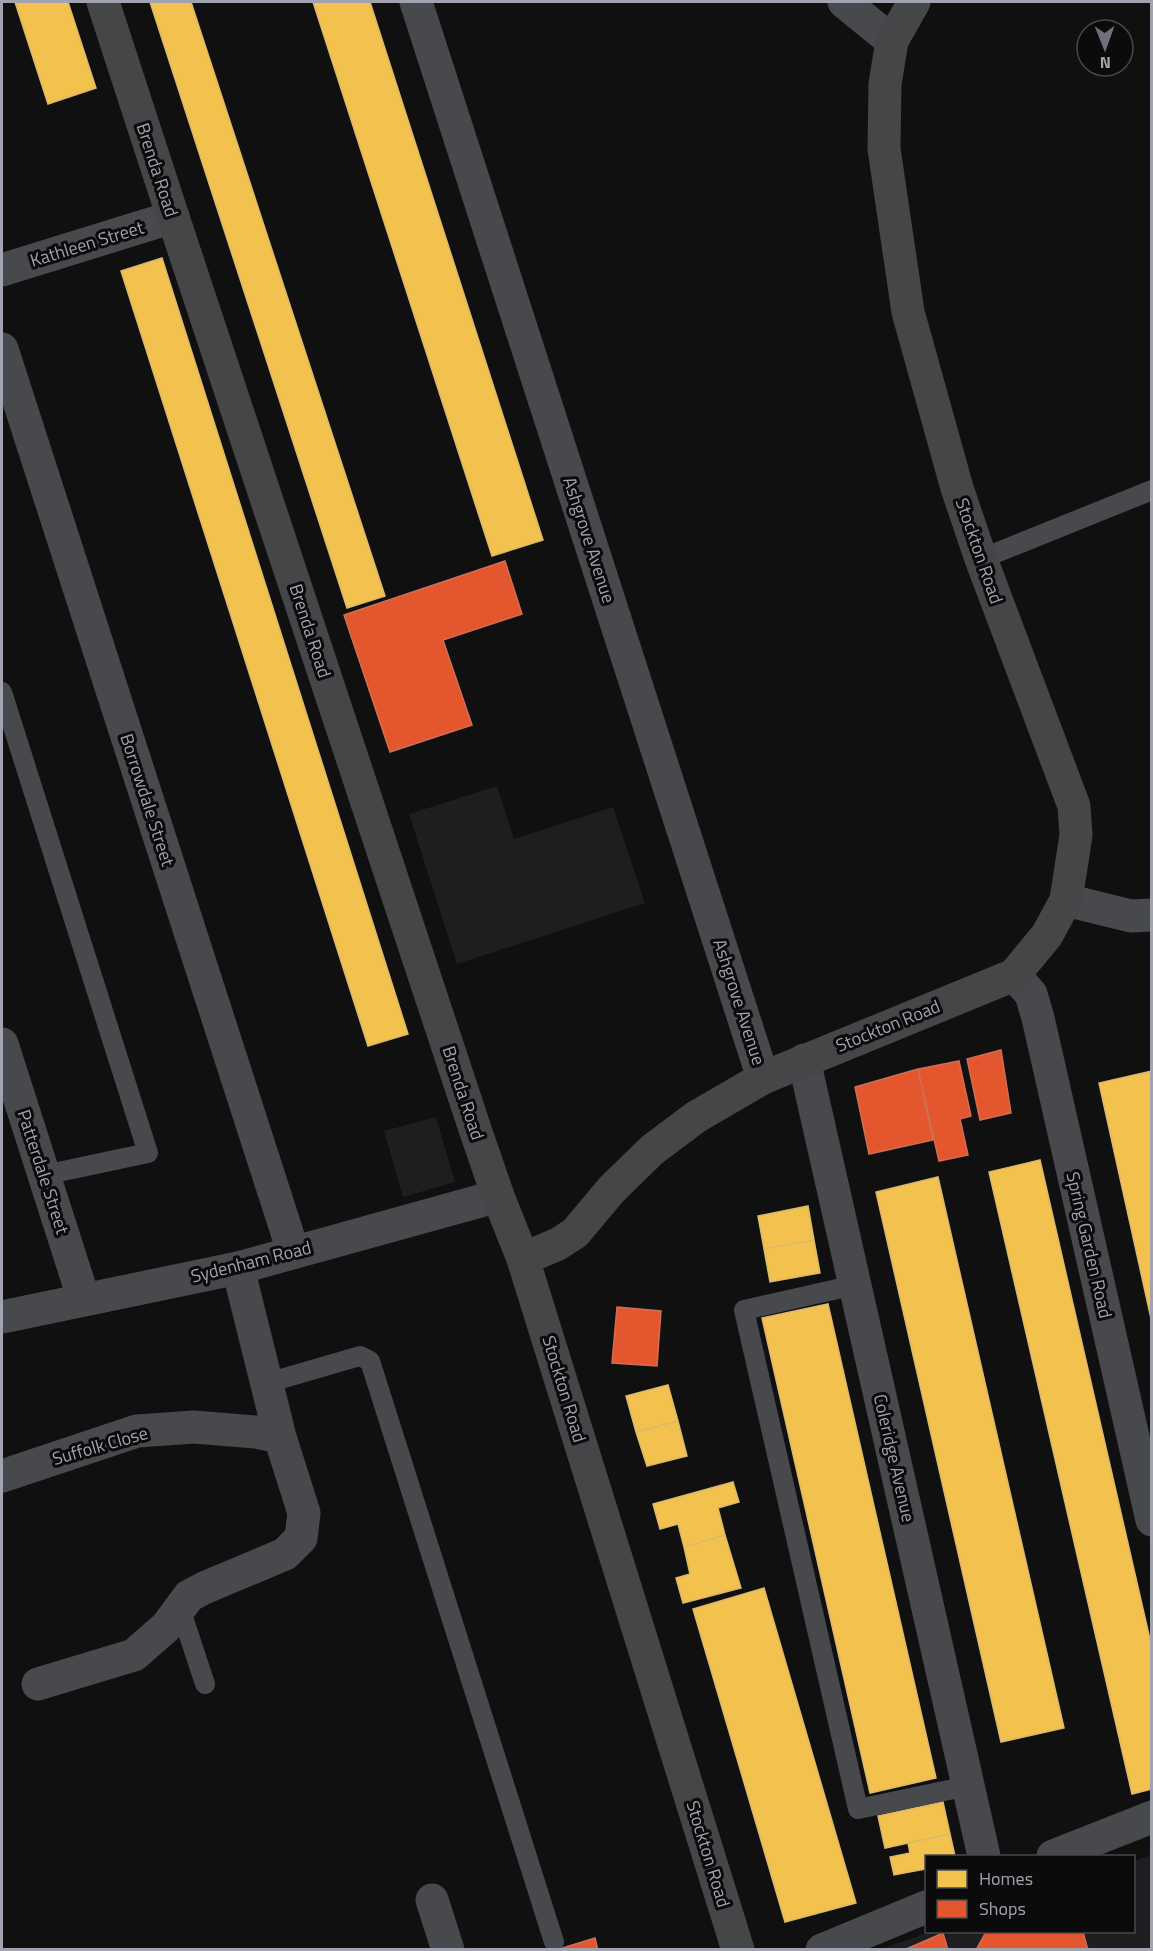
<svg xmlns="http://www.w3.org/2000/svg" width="1153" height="1951" font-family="'Titillium Web',sans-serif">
<rect width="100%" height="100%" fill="#101011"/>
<path fill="#1e1d1f" d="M497,786L514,839L613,807L645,903L457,964L409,814Z
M436,1117L455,1182L403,1197L384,1131Z
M1151,1855V1949L878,1950L930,1932H1134V1861Z"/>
<path fill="#f2c14e" stroke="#dab86c" stroke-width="1.5" d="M15,2H68L96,88L48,104Z
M150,2H191L385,596L347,608Z
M313,2H370L543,540L492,556Z
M162,258L408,1034L368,1046L121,271Z
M1152,1071V1323L1099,1083Z
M1040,1160L1152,1648V1789L1132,1794L989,1172Z
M938,1177L1064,1728L1001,1742L876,1192Z
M808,1206L814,1240L764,1249L758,1216Z
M814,1240L820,1273L770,1282L764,1249Z
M828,1304L936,1778L870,1793L762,1318Z
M668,1385L678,1421L636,1432L626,1396Z
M678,1421L687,1456L647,1466L636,1432Z
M733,1482L739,1502L718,1508L725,1535L684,1547L678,1524L660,1529L653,1504Z
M725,1535L741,1588L683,1603L676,1578L690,1574L684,1547Z
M764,1588L856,1903L785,1922L693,1609Z
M943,1802L950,1834L885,1848L878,1816Z
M950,1834L955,1856H926V1869L894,1875L890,1857L910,1853L908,1843Z"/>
<path fill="#e4572e" stroke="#d06e55" stroke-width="1.5" d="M505,561L522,614L443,640L472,725L390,752L344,615Z
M1001,1050L1011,1113L980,1120L967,1059Z
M959,1061L971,1116L960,1119L968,1155L939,1161L918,1069Z
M918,1069L933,1140L869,1154L855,1087Z
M617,1307L661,1311L657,1366L612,1363Z
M986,1932H1083L1088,1950H976Z
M943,1933L948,1950H904Z
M595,1938L598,1950H556Z"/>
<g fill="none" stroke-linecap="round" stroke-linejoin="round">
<path stroke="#48494c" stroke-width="20" d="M981,559L1152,490
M2,692L148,1153L44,1175
M855,1285L744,1310L858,1809L968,1786
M267,1383L360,1356L370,1361L554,1942
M180,1608L205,1684"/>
<path stroke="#48494c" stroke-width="33" d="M416,2L763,1078
M844,2L892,41
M2,270L173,217
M2,349L293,1251
M1066,900L1131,916L1152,915
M1014,975L1031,994L1038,1018L1152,1520
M2,1044L84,1300
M804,1060L984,1856
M2,1317L238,1268L498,1196
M2,1476L137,1431L194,1427L256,1432L280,1437
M38,1684L134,1655L166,1627L189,1596L204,1588L285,1554L301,1538L304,1513L280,1437L238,1268
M1053,1856L1152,1817
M432,1900L448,1950
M822,1950L926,1907"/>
<path stroke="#454648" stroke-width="33" d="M103,2L173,217L475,1129L498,1196L523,1259L738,1950
M523,1259L558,1244L575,1233L612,1189L652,1150L696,1117L763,1078L1014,975L1047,935L1066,900L1076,835L1074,806L981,559L957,488L908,312L884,149L885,84L892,41L914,2"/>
</g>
<g text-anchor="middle" stroke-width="6" stroke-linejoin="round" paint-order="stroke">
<g font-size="18" fill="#a2a3b1" stroke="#0b0b0c">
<text transform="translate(157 170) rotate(72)" y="6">Brenda Road</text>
<text transform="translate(87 244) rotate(-17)" y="6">Kathleen Street</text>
<text transform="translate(589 540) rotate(72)" y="6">Ashgrove Avenue</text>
<text transform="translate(979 551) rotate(71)" y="6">Stockton Road</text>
<text transform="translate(310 631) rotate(72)" y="6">Brenda Road</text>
<text transform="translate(147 800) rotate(72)" y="6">Borrowdale Street</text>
<text transform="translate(739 1002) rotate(72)" y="6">Ashgrove Avenue</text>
<text transform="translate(888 1026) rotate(-22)" y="6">Stockton Road</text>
<text transform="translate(463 1093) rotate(72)" y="6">Brenda Road</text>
<text transform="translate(43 1172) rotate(72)" y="6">Patterdale Street</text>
<text transform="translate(1089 1245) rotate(77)" y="6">Spring Garden Road</text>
<text transform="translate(251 1262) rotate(-14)" y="6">Sydenham Road</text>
<text transform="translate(564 1389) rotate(73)" y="6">Stockton Road</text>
<text transform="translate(100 1446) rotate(-16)" y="6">Suffolk Close</text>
<text transform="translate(894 1458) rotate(77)" y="6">Coleridge Avenue</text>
<text transform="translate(708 1854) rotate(73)" y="6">Stockton Road</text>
</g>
</g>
<rect width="1153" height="1951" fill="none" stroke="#a2a3b1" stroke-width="6"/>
<rect x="925" y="1855" width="210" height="78" fill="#0b0b0c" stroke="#47484e" stroke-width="1.5"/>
<rect x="937" y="1870" width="30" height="18" fill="#f2c14e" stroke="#47484e" stroke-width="1.5"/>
<text x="979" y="1885" font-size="18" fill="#a2a3b1">Homes</text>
<rect x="937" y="1900" width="30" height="18" fill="#e4572e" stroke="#47484e" stroke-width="1.5"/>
<text x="979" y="1915" font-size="18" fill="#a2a3b1">Shops</text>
<g transform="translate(1105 48) rotate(179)"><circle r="28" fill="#0b0b0c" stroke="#47484e" stroke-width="1.5"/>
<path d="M0-4.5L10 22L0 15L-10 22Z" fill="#6f7079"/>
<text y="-9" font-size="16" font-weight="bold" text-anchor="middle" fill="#a2a3b1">N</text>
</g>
</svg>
